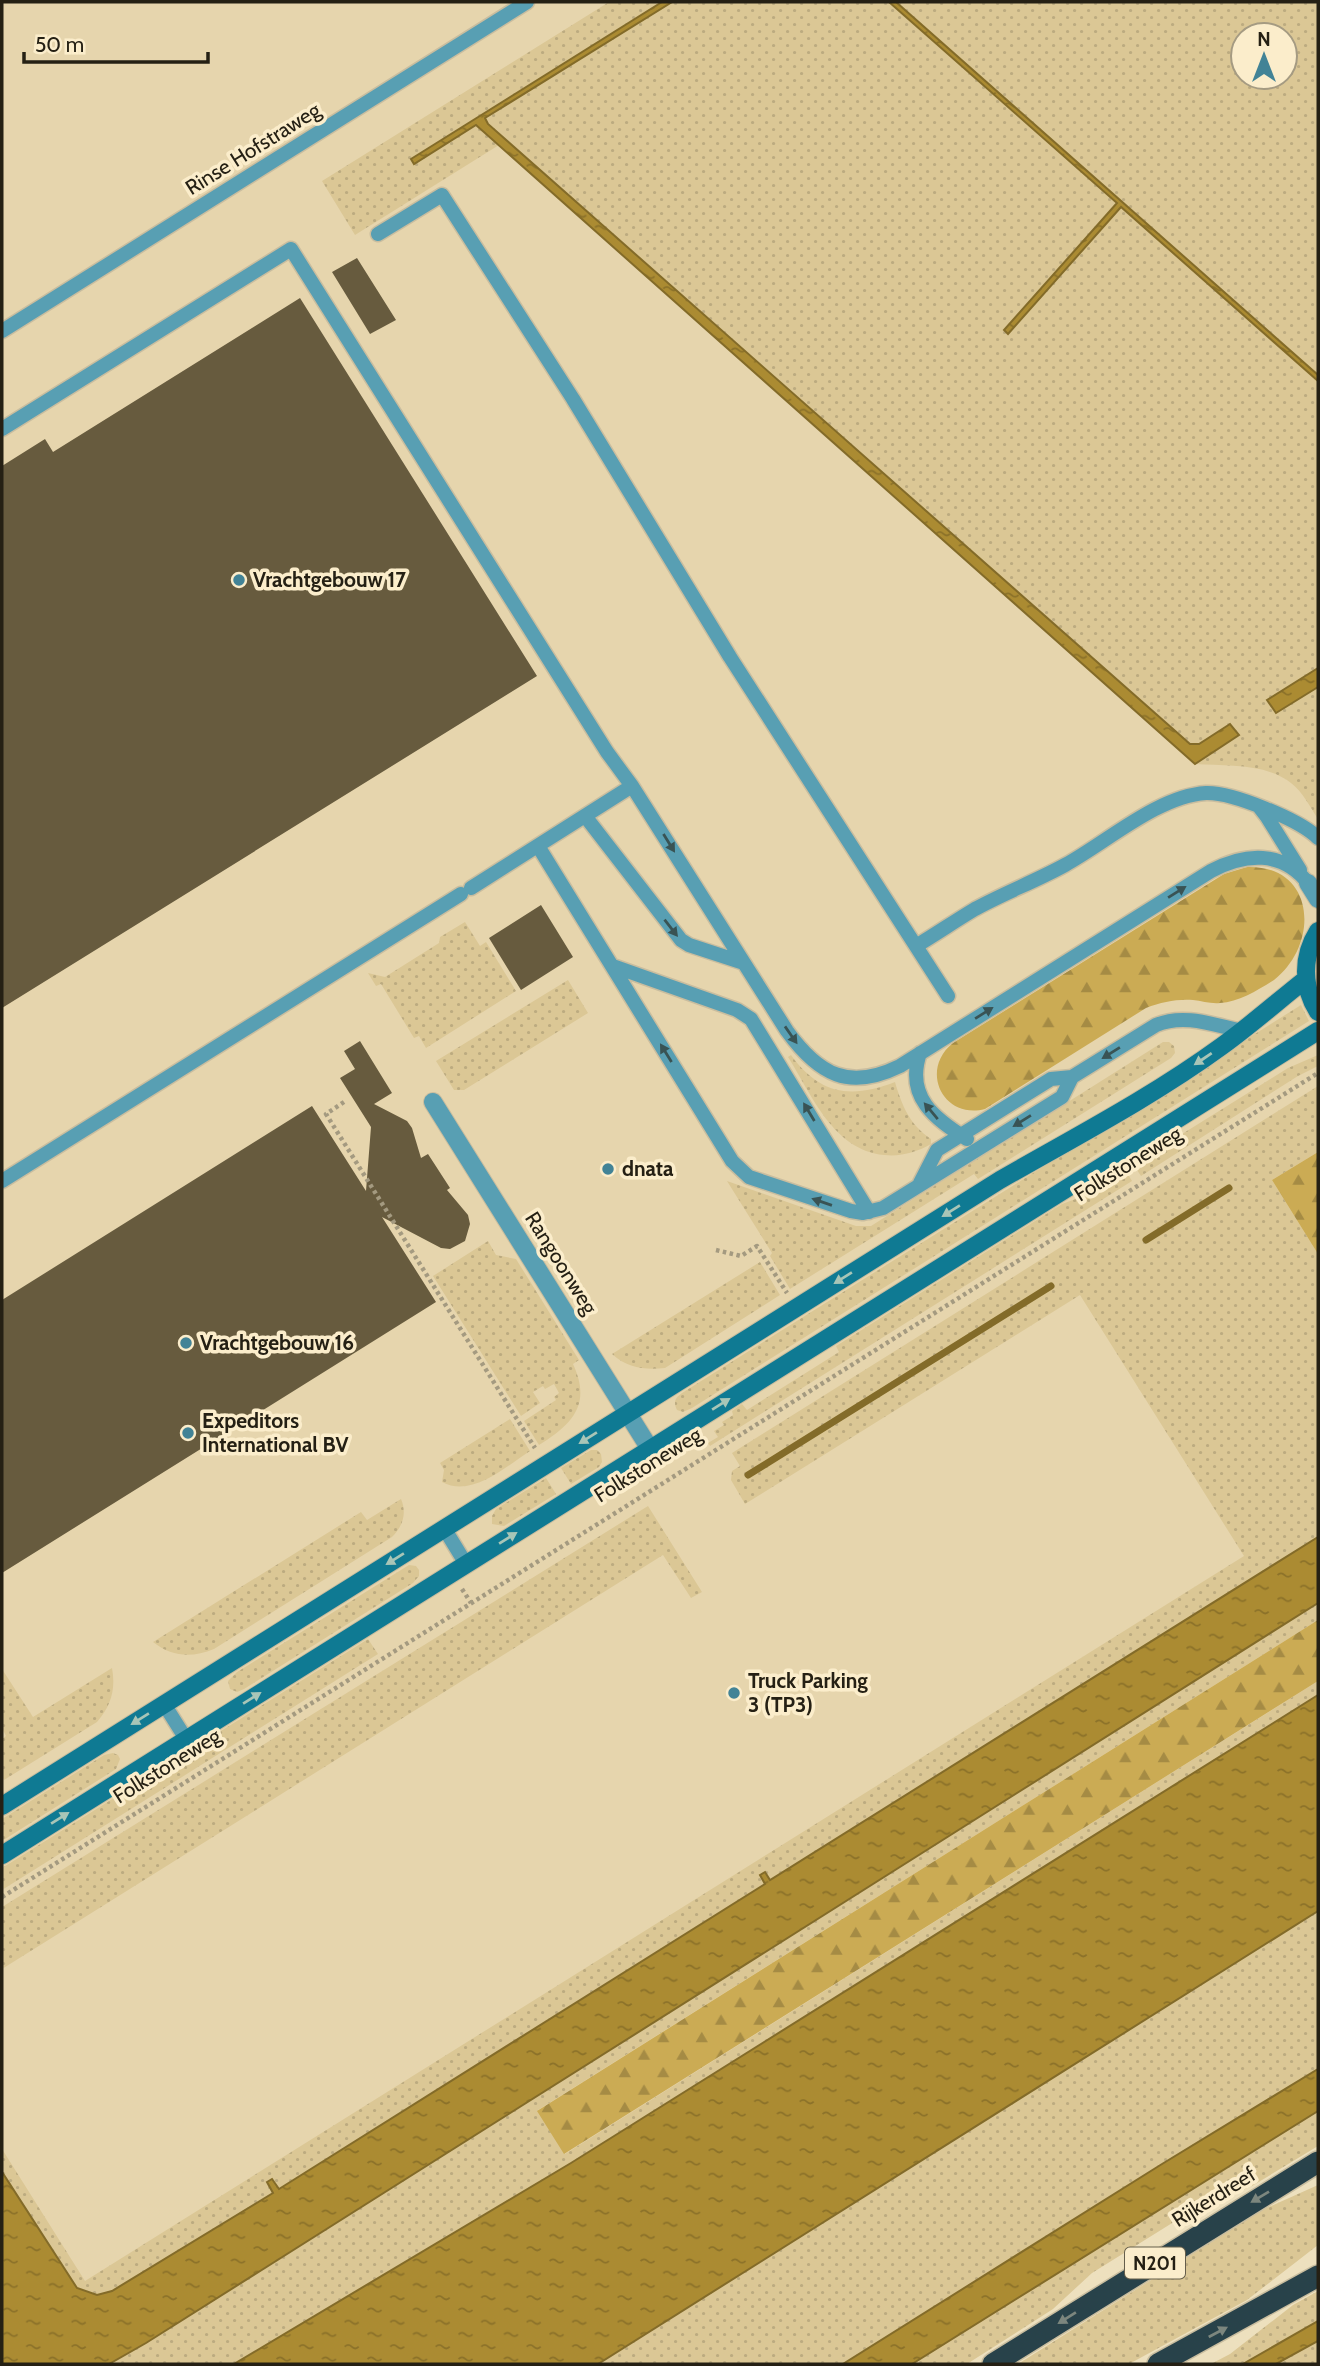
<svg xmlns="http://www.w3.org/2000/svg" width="1320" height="2366" font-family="Cabin,sans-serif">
<defs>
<pattern id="grass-dots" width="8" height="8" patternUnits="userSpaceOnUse" patternTransform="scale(1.75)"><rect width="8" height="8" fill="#dbc795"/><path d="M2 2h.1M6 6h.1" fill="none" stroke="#bcab80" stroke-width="1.8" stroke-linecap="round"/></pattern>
<pattern id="forest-firs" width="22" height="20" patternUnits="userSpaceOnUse" patternTransform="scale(1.75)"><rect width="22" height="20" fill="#cbab54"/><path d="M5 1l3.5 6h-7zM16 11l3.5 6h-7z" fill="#a58b44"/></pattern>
<pattern id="water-ripples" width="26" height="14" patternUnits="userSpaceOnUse" patternTransform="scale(1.75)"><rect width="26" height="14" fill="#ab8b32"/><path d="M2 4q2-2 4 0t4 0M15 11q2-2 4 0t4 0" fill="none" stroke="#8b7129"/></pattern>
</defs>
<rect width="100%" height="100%" fill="#ede0be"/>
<path fill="#e6d5ad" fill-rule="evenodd" d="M2,2H1318V2069L843,2364H2ZM1243,35H1285V77H1243Z"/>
<path fill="url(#grass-dots)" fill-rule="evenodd" d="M609,2H662L412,159L414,163L476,124L499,145L355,235L322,181Z
M672,2H889L1117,203L1004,330L1009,333L1121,207L1318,381V668L1267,701L1276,713L1318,687V819C1310,807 1303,792 1291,783C1266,763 1226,766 1195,764L1239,735L1229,724L1199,744L1190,745L488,124L485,118Z
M896,2H1318V375ZM1243,35H1285V77H1243Z
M465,922L480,946L486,942L516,991L426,1048L419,1036L414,1038L381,984L376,986L368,973L385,977L439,943L440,937Z
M568,980L588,1013L464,1090H454L436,1061Z
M1301,1005L1309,1021L692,1408L683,1412L677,1410C673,1402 675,1398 682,1393Z
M1163,1042H1169L1174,1046L1175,1053L1171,1058L978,1179L974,1174L790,1289L770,1256L772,1253L727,1181L856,1226H871Z
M791,1055C820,1095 851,1099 895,1082C902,1106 910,1125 931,1139V1144C917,1152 901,1157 884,1155C833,1150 812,1095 788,1057Z
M1318,1055V1066L1298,1076L1141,1176L1135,1167L1126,1171L1132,1181L710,1446L708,1443L718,1437L714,1431L724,1425L722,1422L733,1415L732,1411L742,1404L747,1410L839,1352L836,1346L1062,1204L1081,1197L1288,1068Z
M1318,1086V1152L1272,1180L1318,1254V1537L770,1880L760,1876L766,1883L278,2189L272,2180L267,2182L273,2193L112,2291L97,2295L77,2288L2,2172V2149L85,2281L1244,1556L1080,1295L745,1504L731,1480L732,1471L740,1466L732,1453Z
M488,1241L496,1255L516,1259L579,1360L573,1364C592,1405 572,1424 539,1445L524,1421L556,1400L554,1397L559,1393L554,1384L545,1389L543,1386L533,1392L540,1403L521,1416L433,1276Z
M760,1262L780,1295L665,1368C645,1370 627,1368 612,1354Z
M510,1419L530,1451C505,1467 472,1498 442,1482L444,1470L440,1463Z
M591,1450H597L601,1454L602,1462L599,1467L571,1484L561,1468Z
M546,1478L556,1494L504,1526L492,1524V1516L496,1509Z
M401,1499C407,1513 403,1526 392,1537L214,1649C192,1658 172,1657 153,1642L361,1512L367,1520Z
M648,1506L702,1592L691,1598L663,1555L2,1969V1907Z
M409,1565L416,1566L419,1570V1576L413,1583L244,1689L237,1692L230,1689L228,1681L237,1672Z
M1318,1603V1620L538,2110L565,2154L1318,1681V1695L571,2163L234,2364H109L146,2343Z
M368,1639L378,1654L2,1890V1868Z
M112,1668C116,1689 111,1706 97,1722L4,1780L2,1777V1739L6,1736L2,1728V1669L33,1717Z
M113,1753L118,1755L120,1759L116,1769L2,1841V1819L104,1755Z
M1318,1911V2069L1162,2164L843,2364H598Z
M1318,2111V2146L1252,2186L1177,2220L1092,2273L1053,2309L967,2364H912Z
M1318,2185V2245L1247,2300L1129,2364H1018L1262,2210Z
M1318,2291V2321L1243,2364H1211L1230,2354L1293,2305Z
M1318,2341V2364H1276Z"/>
<path fill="url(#forest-firs)" d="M1247,867C1316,865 1320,944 1274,980C1258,990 1239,1002 1220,1003C1211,1004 1202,1001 1193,1000C1176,999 1162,1002 1146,1008L985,1109C943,1120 919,1070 953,1043L1224,874Z
M1318,1152V1254L1272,1180Z
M1318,1620V1681L564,2154L537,2111Z"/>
<path fill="url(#water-ripples)" stroke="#836b29" stroke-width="2" d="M662,2H672L485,118L488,124L1190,744H1199L1230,724L1239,735L1195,764L476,125L414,164L411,159Z
M889,2H896L1318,375V381L1121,207L1008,334L1004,330L1117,203Z
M1318,668V687L1276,713L1267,700Z
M1318,1537V1603L146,2343L109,2364H2V2172L77,2288L97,2295L112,2291L273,2193L267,2182L272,2179L279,2189L765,1884L760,1875L765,1872L770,1880Z
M1318,1695V1911L598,2364H234L571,2163Z
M1318,2069V2111L912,2364H843L1162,2164Z
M1318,2321V2341L1276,2364H1243Z"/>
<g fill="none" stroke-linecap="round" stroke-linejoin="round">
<path stroke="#836b29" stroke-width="7" d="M1146,1240L1229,1188
M748,1475L1051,1286"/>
</g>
<path fill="#675b3e" d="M357,258L396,320L370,334L332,272Z
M300,298L537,676L2,1008V466L45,439L53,452Z
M541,905L573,957L521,990L489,938Z
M360,1041L392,1093L374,1104L407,1121L412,1128L421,1158L428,1154L450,1188L447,1190L468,1215L470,1224L465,1241L450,1249L441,1248L382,1217L436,1302L2,1573V1300L312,1106L366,1191L371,1127L340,1078L355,1069L344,1051Z"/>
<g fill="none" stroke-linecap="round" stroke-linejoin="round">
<g stroke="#c9bd9f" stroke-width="17">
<path id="lane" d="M378,234L442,195L573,399L730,657L948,996
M2,331L527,2
M2,429L291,249L607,752L632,786L787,1031C819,1075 849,1091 900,1066L1211,871C1245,853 1282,850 1308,883
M1260,808L1267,817L1300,870
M585,816L681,940L689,945L744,963
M538,846L732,1161L749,1177L851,1211L863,1213L883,1208L1062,1097L1072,1077
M471,888L632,786
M916,946C936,934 955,921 975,909C1004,893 1036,881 1065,865C1107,842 1158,796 1206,793C1232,792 1300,820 1318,838
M613,966L737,1010L751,1019L869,1212
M920,1053C905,1097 935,1119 967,1139
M2,1181L461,894
M920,1183L937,1150L1051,1079L1072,1077L1156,1025C1184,1013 1214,1025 1242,1031
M444,1528L466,1564
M164,1704L186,1739"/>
</g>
<g stroke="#c9bd9f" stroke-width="20">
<path id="street" d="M1308,883L1318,899
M433,1102L650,1449"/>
</g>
<g stroke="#c9bd9f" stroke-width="20">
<path id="secondary" d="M1318,931C1302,956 1302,987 1318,1012
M2,1806L1000,1180C1075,1137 1152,1097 1222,1046C1251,1025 1278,1001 1306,979
M2,1855L1318,1031"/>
</g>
<g stroke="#c9bd9f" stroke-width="24">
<path id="highway" d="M993,2364L1318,2162
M1158,2364L1318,2276"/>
</g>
<path stroke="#a49a80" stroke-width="4.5" stroke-dasharray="3.5 3.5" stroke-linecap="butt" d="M344,1102L326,1114L535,1448
M716,1250L741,1256L757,1246L787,1293
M462,1589L471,1603
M2,1897L1318,1073"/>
<use href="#lane" stroke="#589fb3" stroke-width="14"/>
<use href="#street" stroke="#589fb3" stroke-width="18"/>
<use href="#secondary" stroke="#0f7a93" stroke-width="18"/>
<use href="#highway" stroke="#28424a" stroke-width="21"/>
</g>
<defs><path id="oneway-solid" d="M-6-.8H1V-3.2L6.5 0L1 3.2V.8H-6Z" transform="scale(1.75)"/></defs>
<g fill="#395354">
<use href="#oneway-solid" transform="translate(669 843) rotate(58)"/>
<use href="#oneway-solid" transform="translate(1177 892) rotate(-32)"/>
<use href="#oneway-solid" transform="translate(671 928) rotate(52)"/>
<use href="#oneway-solid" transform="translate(984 1013) rotate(-32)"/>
<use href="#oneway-solid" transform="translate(791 1035) rotate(55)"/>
<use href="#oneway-solid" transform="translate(666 1053) rotate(-122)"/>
<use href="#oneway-solid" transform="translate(1111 1053) rotate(148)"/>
<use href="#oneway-solid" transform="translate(931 1111) rotate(-130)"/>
<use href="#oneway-solid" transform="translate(809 1112) rotate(-121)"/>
<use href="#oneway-solid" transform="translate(1022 1121) rotate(148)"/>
<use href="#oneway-solid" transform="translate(822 1202) rotate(-161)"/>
</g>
<g fill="#a8c5b7">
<use href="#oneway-solid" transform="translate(1203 1059) rotate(146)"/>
<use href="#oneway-solid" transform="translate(951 1211) rotate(148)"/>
<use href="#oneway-solid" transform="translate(843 1278) rotate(148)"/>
<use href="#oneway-solid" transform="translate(721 1404) rotate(-32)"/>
<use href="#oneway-solid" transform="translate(588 1438) rotate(148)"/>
<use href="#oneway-solid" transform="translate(508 1538) rotate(-32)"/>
<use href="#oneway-solid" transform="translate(395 1559) rotate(148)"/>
<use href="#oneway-solid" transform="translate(252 1698) rotate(-32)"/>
<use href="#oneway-solid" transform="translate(140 1719) rotate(148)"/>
<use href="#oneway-solid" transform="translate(60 1818) rotate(-32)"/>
</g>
<g fill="#7c867e">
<use href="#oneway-solid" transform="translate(1260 2197) rotate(149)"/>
<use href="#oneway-solid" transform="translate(1067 2318) rotate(148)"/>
<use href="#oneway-solid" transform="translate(1218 2332) rotate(-28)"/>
</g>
<g fill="#428396" stroke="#fbedcb" stroke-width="2.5">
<circle cx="239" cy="580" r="7"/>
<circle cx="608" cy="1169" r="7"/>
<circle cx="186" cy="1343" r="7"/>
<circle cx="188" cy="1433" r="7"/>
<circle cx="734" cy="1693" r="7"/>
</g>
<g text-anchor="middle" stroke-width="7" stroke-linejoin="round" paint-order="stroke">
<rect fill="#fbedcb" stroke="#655e4b" stroke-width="2" x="1125" y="2247.5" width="60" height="31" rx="5"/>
<g font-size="19" font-weight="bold" fill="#252014">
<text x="1155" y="2270">N201</text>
</g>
<g font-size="21" fill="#252014" stroke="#fbedcb">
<text transform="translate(253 149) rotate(-32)" y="7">Rinse Hofstraweg</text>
<text transform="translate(1128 1164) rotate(-32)" y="7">Folkstoneweg</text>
<text transform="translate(561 1263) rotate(58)" y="7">Rangoonweg</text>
<text transform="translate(648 1465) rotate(-32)" y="7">Folkstoneweg</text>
<text transform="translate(167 1766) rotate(-32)" y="7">Folkstoneweg</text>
<text transform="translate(1214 2197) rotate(-32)" y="7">Rijkerdreef</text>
</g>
<g font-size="21" font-weight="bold" fill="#252014" stroke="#fbedcb" text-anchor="start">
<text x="253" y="587">Vrachtgebouw 17</text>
<text x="622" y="1176">dnata</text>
<text x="200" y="1350">Vrachtgebouw 16</text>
<text x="202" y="1428">Expeditors<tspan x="202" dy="24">International BV</tspan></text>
<text x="748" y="1688">Truck Parking<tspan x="748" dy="24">3 (TP3)</tspan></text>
</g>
</g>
<rect width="1320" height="2366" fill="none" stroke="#252014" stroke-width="7"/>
<g transform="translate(1264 56)"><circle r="33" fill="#fbedcb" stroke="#a59b82" stroke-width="2"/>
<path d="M0-5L12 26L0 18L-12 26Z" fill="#428396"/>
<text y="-10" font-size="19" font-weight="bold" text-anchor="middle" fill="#252014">N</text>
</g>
<path d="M24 52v10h184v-10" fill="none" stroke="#252014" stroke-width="3.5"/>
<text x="35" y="52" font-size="21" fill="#252014" stroke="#fbedcb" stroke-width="5" paint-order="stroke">50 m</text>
</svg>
